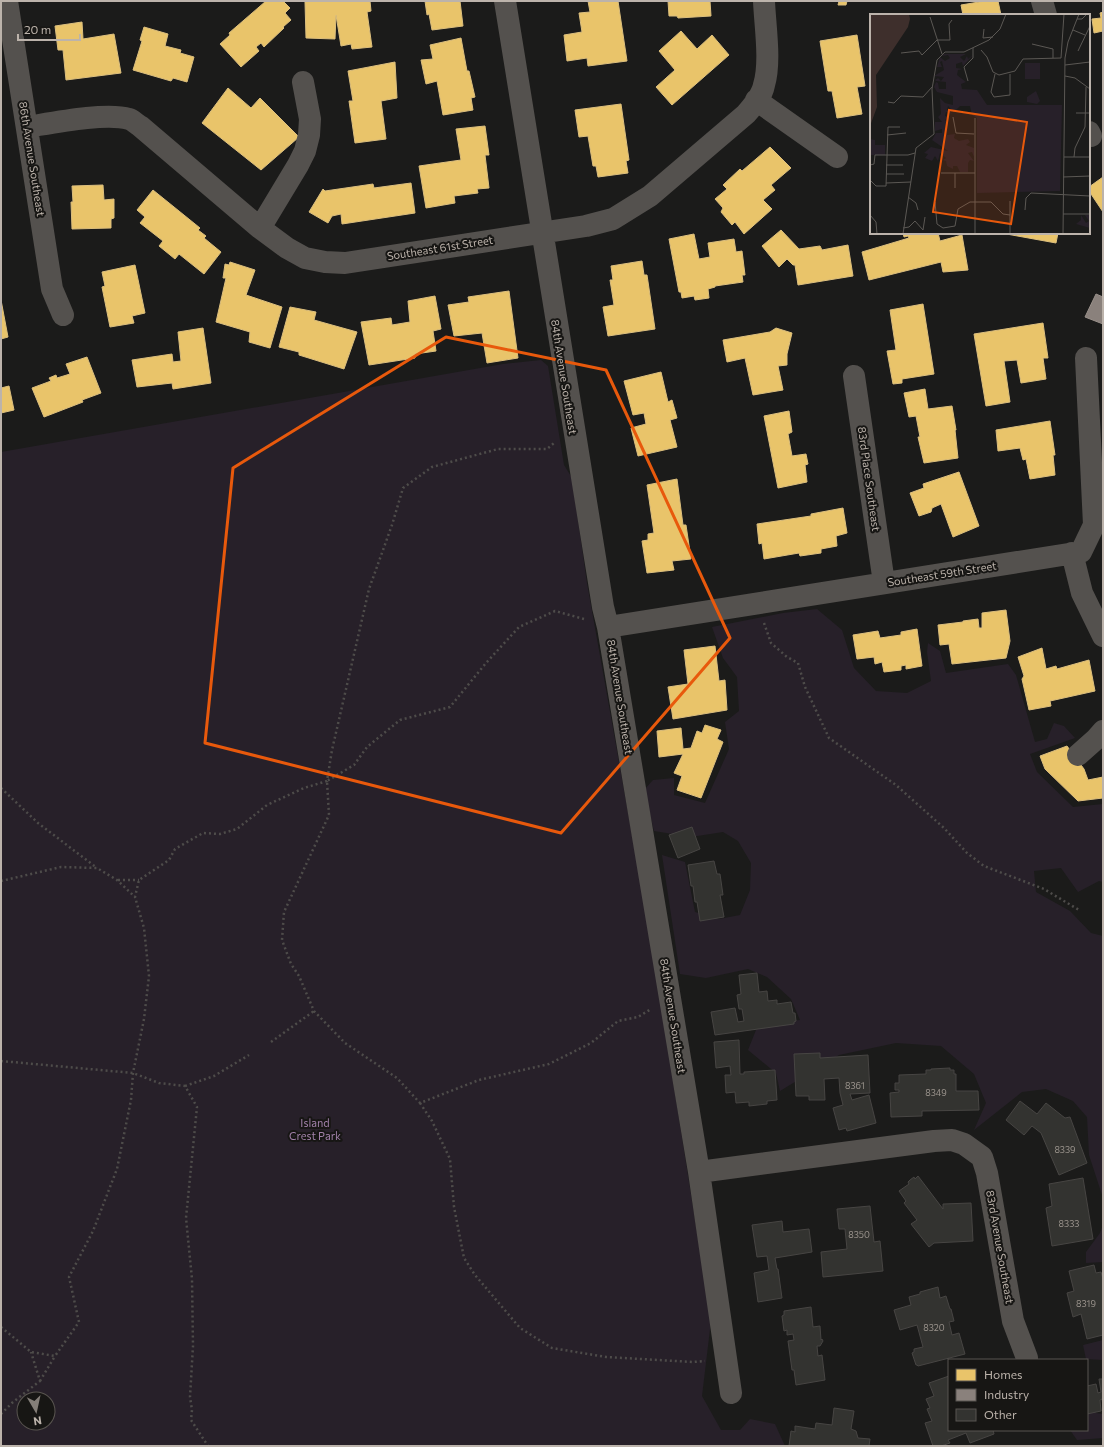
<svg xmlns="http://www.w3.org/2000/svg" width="1104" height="1447" font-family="Commissioner,sans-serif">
<rect width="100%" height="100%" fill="#1b1b1a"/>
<path fill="#272029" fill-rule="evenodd" d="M541,360L548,366L564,465L572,478L587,583L651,941L711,1321L702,1396L721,1430H740L750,1419L775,1424L785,1446H1V452L503,364ZM24,1399H48V1423H24Z
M817,609L842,630L854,668L876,691L907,693L931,681L927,652L928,643L940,651L946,673L1008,664L1016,675L1035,742L1047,739L1054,723L1064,726L1075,738L1030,754L1037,772L1073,807L1103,804V882L1099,881L1078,892L1061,868L1034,871L1036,892L1070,911L1091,933L1103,936V1198L1089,1155L1087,1117L1073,1101L1046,1089L1022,1092L974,1130L986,1103L974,1074L941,1046L896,1043L839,1055L780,1091L776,1073L748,1050L756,1030L772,1023L800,1020L791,999L767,977L748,969L706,978L680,974L662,855L685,862L695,912L719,919L740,915L750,890L751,863L738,841L723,832L691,837L654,831L644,790L653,780L674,778V795L705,803L729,749L725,722L739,711L737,677L723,658L712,627L783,613Z
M1103,1225V1262L1086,1263V1252L1100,1233Z
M1103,1340V1360L1086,1359L1083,1345Z
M1087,1408L1096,1413L1103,1414V1438L1077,1440L1070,1430H1087Z"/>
<path fill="#e9c46a" stroke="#dcbf7e" d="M266,1H283L290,8L285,13L291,20L283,27L284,28L264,47L261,43L256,47L259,51L241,67L220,44L230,35L229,33Z
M313,1H370L371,11L367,12L372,47L352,49L351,44L341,46L336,15L335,39L306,38L305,2Z
M425,1H460L463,26L432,30L429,14L427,15Z
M588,1H618L627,61L588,66L587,58L567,61L564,35L582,32L579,13L590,12Z
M668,1H710L711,16L678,18L677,16H669Z
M839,1H847L846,5H838Z
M985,1H998L1001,15H963L961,5Z
M1103,12V31L1094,33L1092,19L1101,18L1100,13Z
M82,22L83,39L114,34L121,73L66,80L63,50H58L55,26Z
M144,27L168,34L165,46L181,50L180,53L194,57L187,82L173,78L171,81L133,70L142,41L140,40Z
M681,31L697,49L712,35L729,55L672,105L656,87L675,70L659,51Z
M857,35L865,86L857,87L862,114L837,118L832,91H828L820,41Z
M461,38L467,71H469L475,97L471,98L473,110L443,115L437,81L426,84L421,60L433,59L430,45Z
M395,62L397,98L381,101L386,139L355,143L349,101H353L348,71Z
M228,88L251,108L260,98L299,137L261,170L202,123Z
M621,104L629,160L626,161L628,173L598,177L596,166H593L588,136L579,137L575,110Z
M485,126L489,155H485L489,188L477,189L478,193L454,196L455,203L426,208L419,166L461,160L456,129Z
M770,147L791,168L771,185L775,190L763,200L772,209L744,234L735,222L732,225L721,212L723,208L715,199L727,189L723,185L740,169L742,171Z
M1103,177V212L1089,191V187Z
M411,183L415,213L342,224L341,214L332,216L328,223L309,212L323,189L325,191L373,184L374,188Z
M103,185L104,200L114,199V218L111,219V228L72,229L71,202H73L72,186Z
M153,190L200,228L198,230L206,236L204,238L221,252L204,274L179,254L175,259L159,246L163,241L140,223L145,217L137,210Z
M781,230L799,249L820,246L822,250L848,245L853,276L798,285L795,265H793L787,259L779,267L762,246Z
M903,233H938L940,241L962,235L968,270L943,272L941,262L869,280L862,252L909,238L908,236L904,237Z
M1001,233H1058L1056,243Z
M694,234L699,259L710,257L708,243L734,239L736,252L742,251L745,275H742L743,282L715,286V287L708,289L709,298L695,300L694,296L682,298L681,292H679L669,239Z
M642,261L644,275H647L655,329L608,336L603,307L614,305L610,280H613L611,266Z
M230,262L255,270L246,295L282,307L270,348L249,342L250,332L216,322L226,278H223L225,264L229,265Z
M135,265L145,313L132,316L134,323L110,327L102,287L105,286L102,272Z
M509,291L518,358L487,363L482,333L454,336L448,305L469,302L468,297Z
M435,296L441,329L433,331L436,351L415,354V358L369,365L361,322L391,318L392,325L410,322L408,301Z
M1,300L8,337L1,339Z
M923,304L934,374L902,379V383L893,384L887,351L896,350L890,310Z
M290,307L316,312L314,320L357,332L344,369L299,355V352L279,347Z
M1043,323L1048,358H1043L1046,379L1021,383L1017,360L1004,361L1010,402L986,406L974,334Z
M203,328L211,383L173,389L172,383L137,387L132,360L172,354L173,362L181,361L178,332Z
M776,328L792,333L787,354V365L778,366L783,390L753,395L745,358L727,362L723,340L770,332Z
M87,357L101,393L82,400L83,402L44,417L32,388L51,381L49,378L56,375L57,378L70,374L66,364Z
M661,372L668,402L672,400L677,418L670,420L677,447L638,456L631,428L646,424L644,413L633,415L624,381Z
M9,386L14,410L1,413V388Z
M925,389L928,409L952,406L956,430H955L958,458L924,463L918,437H920L916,416L909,417L904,393Z
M789,411L792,432L788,434L792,456L806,454L808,464L805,465L807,482L778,488L764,416Z
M1050,421L1055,455H1053L1055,475L1030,479L1026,459L1023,460L1020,448L998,451L996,430Z
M959,472L979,526L953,537L941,504L932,508L931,512L919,516L910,493L924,488L923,484Z
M677,479L683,525H686L691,559L672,561L674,570L647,573L642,541L648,540V534L654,533L647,485Z
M843,508L847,533L836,536L837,546L821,549V553L800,556L799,553L764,559L762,543L759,544L757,524L811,516V514Z
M1006,610L1010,641L1006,658L952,664L949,644L940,645L938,625L963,622V621L978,619L979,628H982V613Z
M917,629L922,666L906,669V665L901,666V670L884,672L882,662L875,664L874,657L857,659L853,635L878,631L880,638L901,635V632Z
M715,646L719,681L725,680L727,710L673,719L668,687L688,684L684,650Z
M1042,648L1046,669L1056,666L1057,669L1089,660L1095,691L1050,701L1051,706L1029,710L1022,679L1024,676L1018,657Z
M705,725L721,730L717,739L723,742L701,798L677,790L682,776L674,773L683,754L659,757L657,731L681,728L683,749L691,748L697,731L702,733Z
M1067,746L1084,769L1088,780L1103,777V798L1078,801L1045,769L1040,756Z"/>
<path fill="#8a817c" stroke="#99908a" d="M1096,294L1103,297V324L1085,317Z"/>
<path fill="#333330" stroke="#474543" d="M692,827L700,849L678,858L669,835Z
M714,861L717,874H720L723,895H720L724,917L700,921L697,902H695L693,886H691L688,865Z
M757,973L759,992L767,991L768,1001L777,1000V1004L791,1002L793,1013H795L796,1021L794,1022V1024L715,1035L711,1012L735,1008L738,1022L744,1021L742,1009H739L737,995L741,994L739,975Z
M739,1040L740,1074H744V1072L775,1070L777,1100L767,1101V1104L749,1106V1102L736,1103L735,1092L726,1093L725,1075H731L730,1066L716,1068L714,1042Z
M820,1053V1058L868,1055L870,1093L850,1094L852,1100L869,1095L876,1123L847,1131L846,1128L839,1130L833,1108L843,1105L840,1093L839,1078L824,1079L825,1100H809V1096H796L794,1054Z
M950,1068V1070H954V1074H956V1091H978L979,1110L922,1111V1116L891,1117L890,1093L899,1092V1090H895V1083H899V1075L926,1074V1070H931V1069Z
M1020,1101L1037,1114L1046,1103L1065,1118L1070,1117L1087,1163L1059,1175L1041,1133L1032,1126L1024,1135L1006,1120Z
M918,1176L943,1209V1204L971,1203L973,1241L934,1243L929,1247L911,1224L917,1220L904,1203L906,1201L899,1191L909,1184L908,1182L910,1180L914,1177L915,1179Z
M1083,1178L1093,1239L1052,1246L1046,1208L1052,1206L1049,1184Z
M870,1206L874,1242L880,1241L883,1271L823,1277L821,1252L847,1249L845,1229H839L837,1209Z
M782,1221L783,1232L809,1229L812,1252L775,1258L777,1269H778L782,1298L758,1302L754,1273L769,1270L767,1256L757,1257L752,1225Z
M1094,1265L1096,1273L1101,1272L1103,1279V1335L1087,1339L1081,1314L1073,1317L1067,1293L1074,1291L1069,1271Z
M938,1287L940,1298L946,1296L950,1309H951L954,1321L949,1322L952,1335L959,1333L965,1354L918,1366L917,1365H916L912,1353L914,1352V1349L923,1347L917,1325L900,1330L894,1310L911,1305L909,1297L920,1294V1292Z
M811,1307L813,1327L820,1326L821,1340L822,1339L823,1341L820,1346H817L818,1356L822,1355L825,1380L796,1385L794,1370H792L788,1341L794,1340L793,1334L787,1335V1330L784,1331L782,1316L784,1315V1311Z
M949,1376V1430H993L994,1434L970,1443L966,1433L948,1440L950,1443L941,1446H933L925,1423L932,1421L927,1409L930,1408L926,1399L934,1396L929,1383Z
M1099,1379H1103V1406L1102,1399L1100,1400L1101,1411L1087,1414V1386L1096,1384L1098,1393L1101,1392Z
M834,1408L854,1411L851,1429L856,1431L858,1438L870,1439L869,1446H789L791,1431L795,1432V1426L815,1429L816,1423L832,1425Z"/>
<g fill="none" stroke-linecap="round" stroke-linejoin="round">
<path stroke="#4e4c4a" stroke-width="2.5" stroke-dasharray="2 3" stroke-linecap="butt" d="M584,619L555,611L519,627L486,663L450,707L400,720L367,747L354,765L327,781L329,815L284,912L282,940L291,964L299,976L314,1011L345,1043L397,1078L420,1103L479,1080L549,1064L591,1043L618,1021L638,1017L651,1009
M764,623L771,643L787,657L798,663L805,687L829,738L896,785L944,828L967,853L984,866L1044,889L1079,910
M1,788L38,823L97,868
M118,880H139
M1,881L61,867L97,868L117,880L135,897L139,880L169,860L175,849L203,833L220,834L237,829L267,805L304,788L327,781L332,750L369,589L392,525L403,488L432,467L498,449H547L554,443
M271,1042L314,1011
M1,1061L133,1073L159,1083L185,1086L197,1107L186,1218L192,1279L193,1346L190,1397L192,1410L191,1420L208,1446
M185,1086L214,1076L249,1055
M420,1103L432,1121L450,1159L454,1207L464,1258L475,1275L520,1328L552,1348L606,1357L693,1362L705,1361
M1,1327L31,1352L55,1356L79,1322L69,1277L93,1231L117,1169L131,1100L133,1073L144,1019L149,976L144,928L135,897
M40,1381L55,1356
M1,1414L13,1402L40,1381L31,1352"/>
<path stroke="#54514e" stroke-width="22" d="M7,1L52,289L63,315
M505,1C536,203 569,405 603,607L608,627L699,1172L731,1393
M1042,1L1046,15
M756,100L837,157
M27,127C52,123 106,112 129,119C133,120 136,124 140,126L260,228L287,248L305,258L325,262L345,263L586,226L613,219L650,196L746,114C753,106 762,96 764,85C771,62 765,26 764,1
M1089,132L1091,136
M260,228L298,165L305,151L309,135L310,119L303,82
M854,376L884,583
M1072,553L1082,593L1103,636
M608,627L1081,552L1094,525L1086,358
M1078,755L1096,739L1103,731
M699,1172L934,1141L952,1140L964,1144L982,1157L987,1173L1013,1321L1027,1358"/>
</g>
<path fill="none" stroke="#e8590c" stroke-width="3" stroke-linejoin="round" d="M446,337L606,370L730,638L561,833L205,743L233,468Z"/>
<g text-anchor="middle" stroke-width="4" stroke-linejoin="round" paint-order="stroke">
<g font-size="9" fill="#9a938c">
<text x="855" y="1089">8361</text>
<text x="936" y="1096">8349</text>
<text x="1065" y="1153">8339</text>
<text x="1069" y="1227">8333</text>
<text x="859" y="1238">8350</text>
<text x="1086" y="1307">8319</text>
<text x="934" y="1331">8320</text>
</g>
<g font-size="11" fill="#bcb3ab" stroke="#171614">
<text transform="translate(32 159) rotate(81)" y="4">86th Avenue Southeast</text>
<text transform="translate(440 248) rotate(-9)" y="4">Southeast 61st Street</text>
<text transform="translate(564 377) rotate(81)" y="4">84th Avenue Southeast</text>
<text transform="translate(869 479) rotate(82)" y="4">83rd Place Southeast</text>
<text transform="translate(942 574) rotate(-9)" y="4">Southeast 59th Street</text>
<text transform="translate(620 697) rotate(81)" y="4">84th Avenue Southeast</text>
<text transform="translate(673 1016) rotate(81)" y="4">84th Avenue Southeast</text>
<text transform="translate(1000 1247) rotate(80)" y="4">83rd Avenue Southeast</text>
</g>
<g font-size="11" fill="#a181a9" stroke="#171614">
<text x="315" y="1127">Island<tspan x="315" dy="13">Crest Park</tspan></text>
</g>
</g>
<g transform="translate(870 14)">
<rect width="220" height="220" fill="#1b1b1a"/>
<path d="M74,40H96L90,43L94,47L97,42L98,45L103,41L93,52L92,48L86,50V54L93,55L88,56L87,61L96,68L91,70L92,75L107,76L117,91H192L190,177L107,179V104L102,101L100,92H90L84,98L78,92L77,96L83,100L76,98L75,102L79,103L75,106L78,109L77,121L85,120L84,124L89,127L98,125L100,128L96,131L104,134V143L102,138L98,139L104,147L100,146L98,149V158H90L87,152H83V155L77,152L76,147L73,146L76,144L70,139L68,147L65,142L62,147L55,144L58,140L54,139L61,133L78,137L62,126L66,119H72V115L65,117V108H72L68,103L71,100L70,84L75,89L83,91V82L67,78L64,73L66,68L68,69L69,75H76V68L66,67L65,66L68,64L71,67L74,63L64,62L74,56L72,47L70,48L72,53H67L70,43L75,47L80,44L78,41L72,42ZM155,49H170V65H155ZM166,77L170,87L167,90L157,88V83ZM0,125L5,126V131H15V141H0ZM211,201L216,209L219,207L215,201H220V214L206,210L211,206Z" fill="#272029"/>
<path d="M0,0H39L40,5L38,13L6,61L7,93L0,112Z" fill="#3e2f2c"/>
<path fill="none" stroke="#5b5854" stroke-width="1" d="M60,3L72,40M207,5H212L217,0M114,15L113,24L123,23M203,16L215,21M162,30L183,35V44M111,36L117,43L123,58L129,61L145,57L153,45L191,44L194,0M208,37L220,12M31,39L49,37L52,41L67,26H80L79,10L82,6M195,51L220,48M125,60L121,78L124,83L140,81V60M195,62L205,64L220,75M98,67L94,53L103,44V34M18,88L24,89L31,82L53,83L62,73M206,99H220M83,103L86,119L104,120M105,104V220M17,121L36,119M194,143H220M204,143L205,134L215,113L216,73M0,151L4,150L5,141H38L45,139M16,151H33M71,159H105M16,160H34M193,163L220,162M0,166L6,172H16L18,113H30M16,169L41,168M85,174V159M38,183L46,189L48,196M140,187V220M65,188L67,210L73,214L85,212L88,195L100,188H121L133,200L140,201M155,196L156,184L161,179L220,182M193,200H220M0,201L6,208L7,220M33,214L39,213L45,207L53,216L55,203M33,220L46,134L64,120L62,75L67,46L75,38H94L119,26L130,15L136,0M193,220L195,44L198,28L209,0"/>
<path fill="#e8590c" fill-opacity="0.15" stroke="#e8590c" stroke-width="2" d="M79,96L157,108L141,210L63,198Z"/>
<rect width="220" height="220" fill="none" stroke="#bcb3ab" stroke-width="2"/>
</g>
<rect width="1104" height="1447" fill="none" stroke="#bcb3ab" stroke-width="4"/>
<rect x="948" y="1359" width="140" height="72" fill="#171614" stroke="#595550"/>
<rect x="956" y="1369" width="20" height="12" fill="#e9c46a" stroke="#595550"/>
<text x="984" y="1379" font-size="12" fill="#bcb3ab">Homes</text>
<rect x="956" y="1389" width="20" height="12" fill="#8a817c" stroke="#595550"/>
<text x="984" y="1399" font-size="12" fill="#bcb3ab">Industry</text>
<rect x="956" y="1409" width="20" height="12" fill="#333330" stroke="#595550"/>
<text x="984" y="1419" font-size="12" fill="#bcb3ab">Other</text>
<g transform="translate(36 1411) rotate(171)"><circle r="19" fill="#171614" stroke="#595550"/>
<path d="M0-3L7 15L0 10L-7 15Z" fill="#847e78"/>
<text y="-6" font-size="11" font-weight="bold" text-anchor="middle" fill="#bcb3ab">N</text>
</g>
<path d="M18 34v6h62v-6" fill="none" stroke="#bcb3ab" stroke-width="2"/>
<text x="24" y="34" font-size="12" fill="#bcb3ab" stroke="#171614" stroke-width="3" paint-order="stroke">20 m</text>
</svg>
